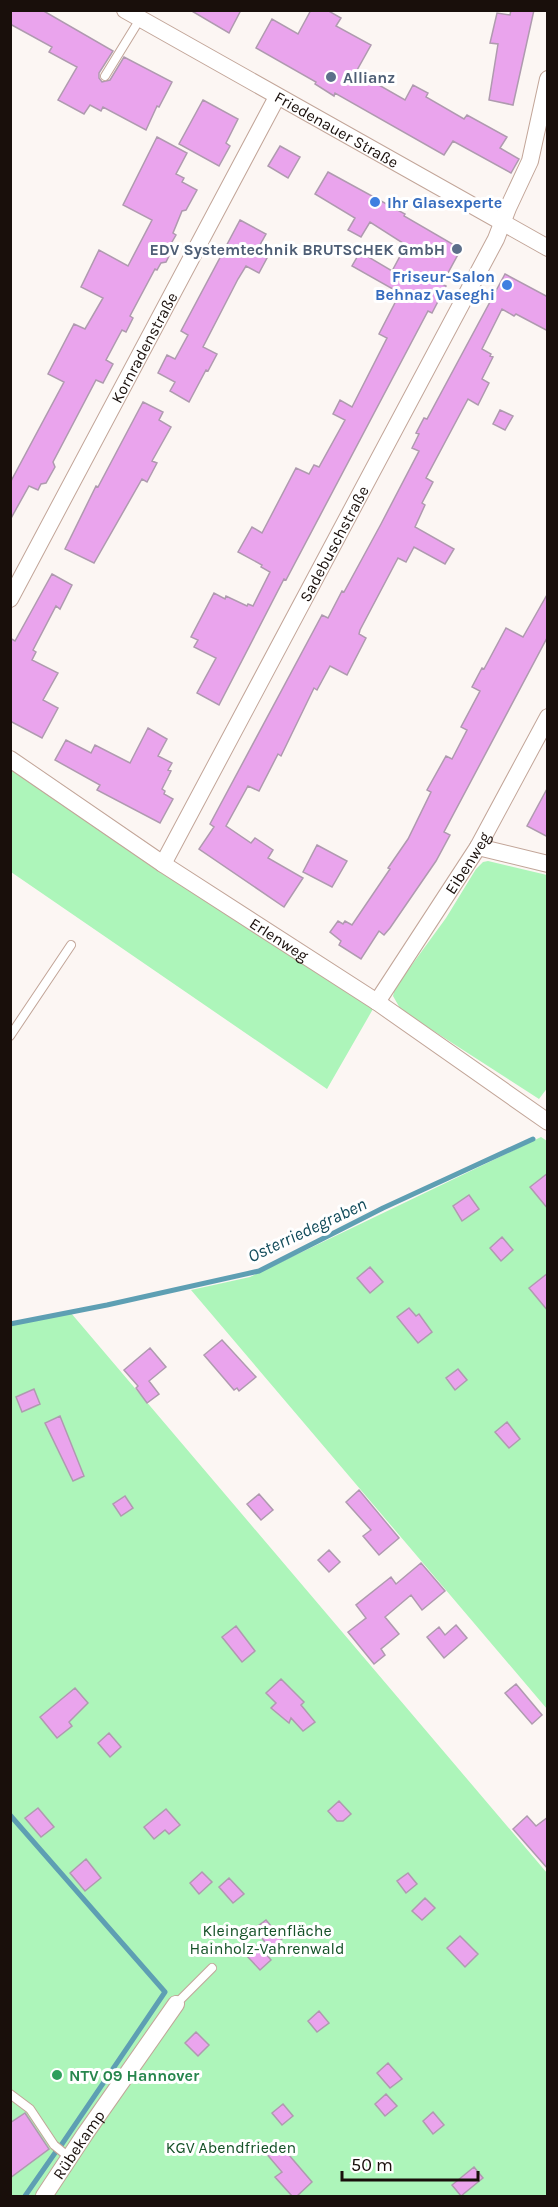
<svg xmlns="http://www.w3.org/2000/svg" width="558" height="2207" font-family="Karla,sans-serif">
<rect width="100%" height="100%" fill="#fcf6f3"/>
<path fill="#adf5ba" d="M10,753L377,1002L327,1089L11,872Z
M488,861L547,875L548,1087L539,1099L401,1010L393,996L395,988L446,918L476,869L483,862Z
M541,1137L547,1141V1709L191,1290L250,1277Z
M71,1313L547,1873V2196H11V1322Z"/>
<g fill="none" stroke-linecap="round" stroke-linejoin="round">
<path stroke="#5e9fb3" stroke-width="5" d="M10,1324L107,1305L259,1271L383,1208L533,1139
M10,1815L165,1992L62,2144
M25,2196L55,2153"/>
</g>
<path fill="#eaa4ed" stroke="#af9aaf" stroke-width="1.5" d="M10,10H42L113,51L99,73V78L102,82L110,80L124,57L172,82L159,107L157,106L146,130L103,107L101,111L90,105L84,114L58,100L77,67L49,52L52,47L10,24Z
M190,10H241L229,33Z
M311,10H327L341,18L336,26L371,45L356,72L405,100L413,85L428,93L426,97L464,119L467,115L507,137L500,148L519,159L511,173L453,141L444,155L335,93L334,96L315,84L316,82L256,48L272,19L298,34Z
M511,10H534L513,105L489,100L498,44L490,43L494,26L497,13L510,15Z
M203,100L238,119L226,143L230,146L219,166L179,144Z
M157,137L187,153L176,174L184,178L182,182L197,190L186,210L182,211L173,233L176,235L172,242L174,246L166,262L161,263L157,270L155,269L130,316L133,318L126,332L122,330L106,360L113,364L103,383L96,380L53,462L55,467L46,483L41,484L38,490L29,486L10,520V483L64,382L48,374L74,324L85,329L103,298L81,287L99,250L128,266L152,220L123,205Z
M280,146L300,157L288,178L268,166Z
M328,172L405,214L404,216L461,249L442,284L446,286L432,313L428,311L286,580L284,579L219,705L197,693L216,658L194,647L198,640L191,637L214,593L225,599L226,596L247,606L248,604L253,606L270,572L261,567L262,565L238,552L252,527L262,533L296,468L309,474L314,465L319,467L345,420L333,414L340,400L352,407L387,338L379,334L400,293L352,266L360,252L392,271L406,245L370,222L361,237L348,230L355,218L315,194Z
M240,220L266,234L256,252L267,258L259,273L246,266L238,279L203,347L217,354L208,371L206,370L189,402L170,391L175,382L158,373L167,355L175,359L188,335L181,331Z
M505,274L548,297V331L516,314L514,316L502,309L482,349L491,354L490,356L493,357L482,379L489,383L478,405L468,399L426,478L433,482L422,503L425,505L415,527L454,549L445,564L414,547L406,562L398,558L360,630L359,634L366,638L347,675L330,666L317,690L314,688L281,756L278,754L259,791L248,786L226,826L251,843L255,838L273,850L268,858L303,878L284,907L199,849L214,827L210,824L322,615L328,618L342,591L344,592L381,524L419,451L412,448L419,434L416,433L424,418L427,419Z
M143,402L163,412L159,420L171,427L152,461L157,463L147,482L142,479L94,563L65,549L96,486L98,487Z
M500,410L513,416L505,430L493,424Z
M52,574L72,585L60,609L56,606L33,650L36,652L32,660L58,673L43,700L58,708L42,738L10,721V638L15,641Z
M548,593V636L444,832L450,835L436,861L390,928L384,935L379,931L361,959L339,945L341,941L330,932L338,921L343,924L345,921L352,925L390,869L388,868L408,839L431,792L427,790L446,756L452,759L467,730L461,727L480,691L472,687L482,668L484,669L506,628L523,637Z
M148,728L167,739L158,756L172,763L168,770L171,771L162,789L165,791L164,794L173,799L160,823L97,790L100,785L55,760L66,740L91,753L95,745L130,763Z
M548,787V837L527,826Z
M317,845L347,861L332,887L303,872Z
M548,1173V1209L530,1187Z
M469,1195L479,1209L462,1221L453,1206Z
M502,1237L513,1250L501,1261L490,1248Z
M370,1267L383,1282L370,1293L357,1278Z
M548,1273V1311L529,1288Z
M409,1308L416,1316L419,1314L432,1332L418,1343L397,1317Z
M222,1340L256,1377L239,1391L237,1388L234,1390L204,1355Z
M150,1348L166,1367L149,1381L159,1394L147,1403L136,1388L138,1386L124,1370Z
M458,1369L467,1380L455,1390L446,1378Z
M34,1389L40,1404L22,1412L16,1397Z
M60,1416L84,1476L73,1481L45,1423Z
M507,1422L520,1439L509,1448L495,1432Z
M359,1490L399,1538L379,1555L363,1536L371,1530L346,1502Z
M259,1494L273,1510L261,1520L247,1504Z
M125,1496L133,1508L121,1516L113,1504Z
M329,1550L340,1562L329,1572L318,1560Z
M421,1563L445,1591L422,1610L411,1595L385,1617L399,1634L381,1649L385,1655L374,1664L348,1632L366,1618L356,1605L391,1577L396,1584Z
M456,1625L467,1638L444,1658L427,1637L439,1627L445,1635Z
M236,1626L255,1651L242,1662L222,1637Z
M281,1679L304,1702L301,1705L315,1722L303,1731L291,1718L289,1723L271,1708L276,1703L266,1693Z
M516,1684L542,1715L532,1724L505,1693Z
M75,1688L88,1703L69,1722L72,1726L57,1738L40,1717Z
M109,1733L121,1747L110,1757L98,1743Z
M339,1801L351,1814L343,1821H337L328,1811Z
M38,1808L54,1827L41,1837L25,1818Z
M166,1809L180,1825L169,1834L165,1830L154,1839L144,1827Z
M527,1816L536,1826L548,1817V1869L513,1829Z
M86,1859L101,1878L85,1891L70,1873Z
M202,1872L212,1882L199,1894L190,1883Z
M408,1873L417,1884L406,1893L397,1881Z
M229,1878L244,1894L233,1903L219,1887Z
M425,1898L435,1908L422,1920L412,1911Z
M266,1920L282,1939L271,1949L254,1929Z
M460,1936L478,1954L465,1967L447,1948Z
M260,1947L271,1960L260,1970L248,1957Z
M319,2011L329,2023L317,2032L308,2021Z
M196,2032L209,2045L198,2056L185,2043Z
M388,2063L402,2079L390,2088L377,2073Z
M386,2094L397,2106L385,2116L375,2104Z
M283,2104L293,2116L282,2125L272,2113Z
M433,2112L444,2125L433,2134L423,2121Z
M25,2113L49,2149L10,2178V2123Z
M277,2141L312,2182L297,2196H292L275,2177L282,2172L265,2152Z
M474,2167L483,2178L461,2196L452,2185Z"/>
<g fill="none" stroke-linecap="round" stroke-linejoin="round">
<g stroke="#c2a598" stroke-width="10">
<path id="service" d="M105,76L140,19
M10,1036L71,945
M176,2004L212,1968
M10,2094L30,2109L54,2145L70,2158"/>
</g>
<g stroke="#c2a598" stroke-width="18">
<g id="minor">
<path id="s1" d="M125,10L548,248"/>
<path id="s2" d="M10,599L277,97"/>
<path id="s3" d="M10,759L163,864L377,1002L548,1122"/>
<path d="M478,847L548,864"/>
<path id="s4" d="M163,864L496,239L508,208L530,161L548,79"/>
<path id="s5" d="M377,1002L478,847L548,717"/>
<path id="s6" d="M44,2196L85,2134L176,2004"/>
</g>
</g>
<use href="#service" stroke="#fff" stroke-width="8"/>
<use href="#minor" stroke="#fff" stroke-width="16"/>
</g>
<g fill="#5c6f8a" stroke="#fff" stroke-width="2">
<circle cx="331" cy="77" r="6"/>
<circle cx="457" cy="249" r="6"/>
</g>
<g fill="#3f7fe0" stroke="#fff" stroke-width="2">
<circle cx="375" cy="202" r="6"/>
<circle cx="507" cy="285" r="6"/>
</g>
<circle fill="#2e9e5b" stroke="#fff" stroke-width="2" cx="57" cy="2075" r="6"/>
<g text-anchor="middle" stroke-width="6" stroke-linejoin="round" paint-order="stroke">
<g font-size="16" font-weight="bold" fill="#4e5e75" stroke="#fff" text-anchor="start">
<text x="343" y="83">Allianz</text>
<text x="445" y="255" text-anchor="end">EDV Systemtechnik BRUTSCHEK GmbH</text>
</g>
<g font-size="16" fill="#190f0b" stroke="#fff">
<text dy="6" stroke="none"><textPath href="#s1" startOffset="243">Friedenauer Straße</textPath></text>
<text dy="6" stroke="none"><textPath href="#s2" startOffset="285">Kornradenstraße</textPath></text>
<text dy="6" stroke="none"><textPath href="#s4" startOffset="363">Sadebuschstraße</textPath></text>
<text dy="6" stroke="none"><textPath href="#s5" startOffset="166">Eibenweg</textPath></text>
<text dy="6" stroke="none"><textPath href="#s3" startOffset="324">Erlenweg</textPath></text>
<text dy="6" stroke="none"><textPath href="#s6" startOffset="62">Rübekamp</textPath></text>
</g>
<g font-size="16" font-weight="bold" fill="#366cbe" stroke="#fff" text-anchor="start">
<text x="387" y="208">Ihr Glasexperte</text>
<text x="495" y="282" text-anchor="end">Friseur-Salon<tspan x="495" dy="18">Behnaz Vaseghi</tspan></text>
</g>
<g font-size="16" fill="#145127" stroke="#fff">
<text x="267" y="1936">Kleingartenfläche<tspan x="267" dy="18">Hainholz-Vahrenwald</tspan></text>
<text x="231" y="2153">KGV Abendfrieden</text>
</g>
<g font-size="16" font-weight="bold" fill="#27864d" stroke="#fff" text-anchor="start">
<text x="69" y="2081">NTV 09 Hannover</text>
</g>
<g font-size="18" font-style="italic" fill="#114b5a" stroke="#fff">
<text transform="translate(307 1230) rotate(-25)" y="6">Osterriedegraben</text>
</g>
</g>
<rect width="558" height="2207" fill="none" stroke="#190f0b" stroke-width="24"/>
<path d="M342 2171v9h136v-9" fill="none" stroke="#190f0b" stroke-width="3"/>
<text x="351" y="2171" font-size="18" fill="#190f0b" stroke="#ffffff" stroke-width="4.5" paint-order="stroke">50 m</text>
</svg>
